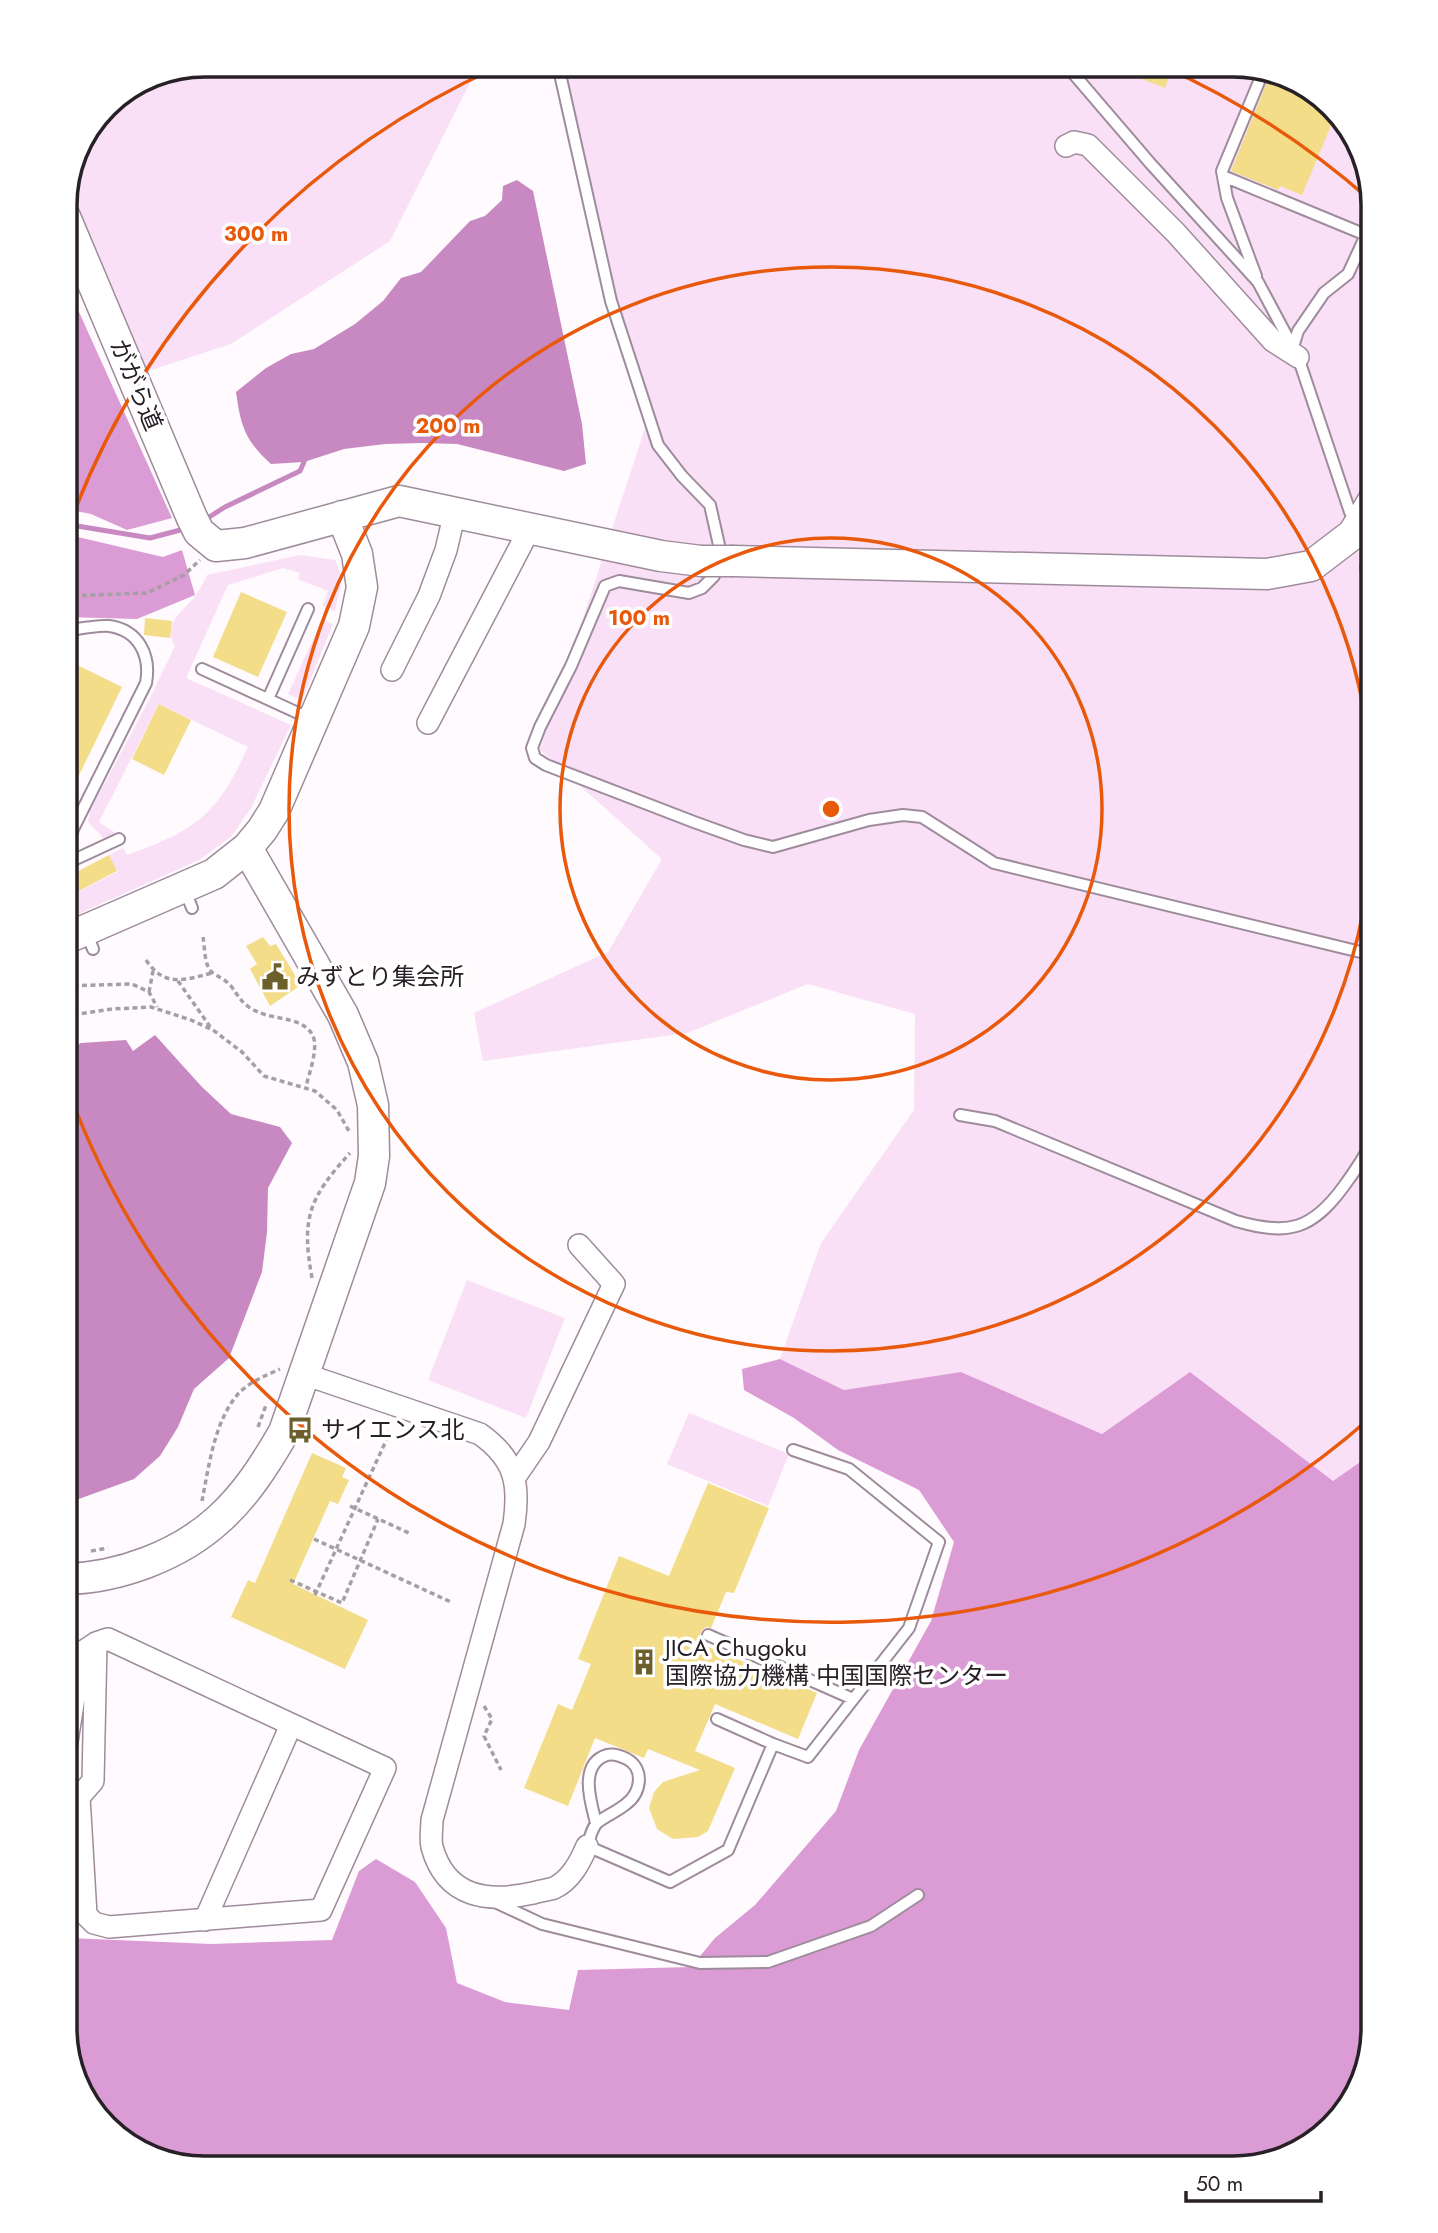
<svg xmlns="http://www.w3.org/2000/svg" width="1438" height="2233" font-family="Jost,'Noto Sans JP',sans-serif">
<rect width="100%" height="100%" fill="#fefafd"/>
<path fill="#f9e0f6" d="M205,65H486L473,77L390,241L231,344L145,372L67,190L76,151L106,106L152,75Z
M552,65H1242L1310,88L1359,143L1373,205V1453L1333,1481L1190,1372L1102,1434L961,1372L844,1390L780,1359L821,1243L914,1110L915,1014L808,984L687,1033L483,1061L474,1013L608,952L662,859L540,750L646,425Z
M300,555L335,560L342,577L335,611L323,606L328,591L298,579L300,573L283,568L228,585L186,678L291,725L251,808L231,837L199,860L87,910L65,923V898L117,872L109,855L123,848L127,855C197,830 217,815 248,747L159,704L99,822L117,834L104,839L88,822L90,811L150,698L175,646C161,624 184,611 196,595C200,589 204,582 207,575Z
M322,620L333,624L302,700L288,694Z
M467,1280L565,1318L526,1418L428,1380Z
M689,1413L789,1454L768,1506L667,1464Z"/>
<path fill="#db9bd5" d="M65,281L172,518L127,530L91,514L65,509Z
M65,534L163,557L182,550L195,595L137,619L65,617Z
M780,1359L844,1390L961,1372L1102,1434L1190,1372L1333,1481L1373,1453V2028L1354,2098L1295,2154L1233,2168H197L128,2145L79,2090L65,2028V1943L68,1938L211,1944L332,1940L359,1871L376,1859L415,1882L446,1928L457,1983L505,2002L569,2010L578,1970L691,1967L715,1938L755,1905L836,1811L859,1750L931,1621L954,1542L919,1490L838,1450L794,1418L744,1390L742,1369Z"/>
<path fill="#c889c2" d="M517,180L533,191L582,424L586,464L564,471L457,444L422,443L385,444L344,449L304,462L271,464C245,440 241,427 236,392L266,368L291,354L314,349L355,324L383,301L401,278L421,272L470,221L485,216L502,200L503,186Z
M155,1035L202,1087L231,1114L280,1127L292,1143L268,1188L267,1232L262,1272L229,1358L194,1389L178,1427L160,1456L134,1479L65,1504V1051L81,1043L126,1040L133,1051Z"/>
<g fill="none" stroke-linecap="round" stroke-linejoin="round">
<path stroke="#c889c2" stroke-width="5" d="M203,521L225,507L300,471L304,462
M65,524L150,538L188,528"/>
</g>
<path fill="#f4dd88" d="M1138,65H1173L1165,88L1134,76Z
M1269,77L1319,98L1335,116L1302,195L1280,186L1278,190L1231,171Z
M241,592L287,612L258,677L213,657Z
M145,618L172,621L170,638L144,635Z
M65,659L122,687L65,804Z
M159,704L191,720L164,775L132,759Z
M109,855L117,871L65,898V878Z
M263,937L270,946L276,944L301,985L270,1006L250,969L257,964L246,946Z
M312,1453L346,1468L342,1477L349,1480L338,1504L330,1501L293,1584L368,1620L345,1669L231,1617L248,1580L255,1583Z
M708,1483L769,1508L734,1593L726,1592L711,1628L706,1627L701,1631L700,1637L705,1642L704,1645L817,1693L798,1739L715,1704L695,1751L735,1768L708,1831L698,1837L673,1839L657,1829L649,1808L654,1792L663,1782L700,1770L648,1749L644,1758L595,1738L568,1806L524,1788L558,1704L572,1710L591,1664L578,1659L619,1556L669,1576Z"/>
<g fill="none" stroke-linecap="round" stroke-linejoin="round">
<g stroke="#9e8c9c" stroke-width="14">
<path id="lane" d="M558,65L611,301L658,445L682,476L710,505L719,545L714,576L702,588L689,593L619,581L605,586L571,666L540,727L532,748L535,758L546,765L694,822L744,840L773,847L869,820L903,815L922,817L994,863L1373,955
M1066,65L1150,163L1258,282L1298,357L1350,512
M1223,176L1366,235L1373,217
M1256,276L1227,198L1222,171L1263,72
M1293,347L1298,331L1324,293L1348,274L1366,235
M1366,567L1373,587
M202,669L311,719
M268,699L308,609
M65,833L73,829L146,683C151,656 139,630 109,626C96,625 78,629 65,631
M65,856L73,829
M65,864L119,839
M184,888L192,908
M86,932L93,949
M960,1115L995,1121L1236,1221C1288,1236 1312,1230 1344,1186C1355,1171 1365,1156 1373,1140
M708,1635L853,1699
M773,1744L808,1757L909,1628L939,1542L849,1469L793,1450
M596,1823C591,1803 578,1764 607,1755C614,1753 621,1756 627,1759C645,1769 641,1793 626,1804C618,1811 607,1815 598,1822C592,1827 590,1838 587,1846L670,1882L728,1850L773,1744L717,1719
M495,1902L542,1924L700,1963L768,1962L871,1926L918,1895"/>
</g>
<g stroke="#9e8c9c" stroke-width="24">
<path id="street" d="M1066,146L1074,142L1088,145L1176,233L1273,341L1298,357
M392,670L429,596L446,550L455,512
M428,723L530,528
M304,1374L480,1434C515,1459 520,1483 514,1524L432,1820C432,1828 430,1839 432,1847C446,1898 488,1903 533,1893C539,1891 548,1890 554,1888C571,1880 580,1862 587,1846
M515,1477L539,1442L614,1284L579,1245
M65,1754L81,1653L96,1643L108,1639L385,1768L321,1910L109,1927L94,1923L86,1915L79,1797L93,1781L96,1643
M205,1920L291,1725"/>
</g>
<g stroke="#9e8c9c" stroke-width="33">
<path id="secondary" d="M65,217L192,518L199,532L216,546L245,543L399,501L661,556L701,561
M734,561L1267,574L1311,566L1353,534L1373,501
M65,939L214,874L247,848L262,830L274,811L354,626L362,587L357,554L342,516
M65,1579C118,1578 179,1556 219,1519C246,1495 266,1463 284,1432L370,1183L374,1156L373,1105L363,1062L343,1015L247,848"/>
</g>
<path stroke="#a59fa4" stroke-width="3.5" stroke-dasharray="5 3.5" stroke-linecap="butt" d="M65,596L147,593L184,575L200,560
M203,937C205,948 204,967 213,973C219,977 226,980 231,986C240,998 242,1005 258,1012C275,1020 308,1017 314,1039C317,1054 309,1073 306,1087
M146,960C165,988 184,980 212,973
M178,981L211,1028
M65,986L132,984L149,992L157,1007
M149,992L153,971
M65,1016L112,1009L151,1007L191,1020L213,1030L242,1052L264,1076L315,1091L337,1110L350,1133
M312,1278C301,1218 309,1198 350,1153
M258,1427L266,1405
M202,1501C209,1466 214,1422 238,1394C249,1382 265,1376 280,1369
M350,1506L409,1533
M314,1539L453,1603
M91,1551L108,1548
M290,1580L342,1603L378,1519
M315,1595L390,1432
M484,1706L492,1719L484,1736L501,1770"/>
<use href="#lane" stroke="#fff" stroke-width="10"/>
<use href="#street" stroke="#fff" stroke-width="21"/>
<use href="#secondary" stroke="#fff" stroke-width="30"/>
<g stroke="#9e8c9c" stroke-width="33" stroke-linecap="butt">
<path id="secondary-bridge" d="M701,561H734"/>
</g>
<use href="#secondary-bridge" stroke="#fff" stroke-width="30"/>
</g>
<g fill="none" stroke="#e8590c" stroke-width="3.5">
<circle cx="831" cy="809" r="271"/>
<circle cx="831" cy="809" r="542"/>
<path d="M1370 1418A813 813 0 0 1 67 1087M67 531A813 813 0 0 1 500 66M1162 66A813 813 0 0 1 1370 200"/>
</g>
<defs>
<g id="civic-bare" transform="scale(2.1)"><path d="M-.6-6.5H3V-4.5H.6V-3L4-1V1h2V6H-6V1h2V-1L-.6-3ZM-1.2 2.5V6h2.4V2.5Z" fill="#6c5f2c" stroke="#fff" stroke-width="2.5" paint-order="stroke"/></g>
<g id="bus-bare" transform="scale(2.1)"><path d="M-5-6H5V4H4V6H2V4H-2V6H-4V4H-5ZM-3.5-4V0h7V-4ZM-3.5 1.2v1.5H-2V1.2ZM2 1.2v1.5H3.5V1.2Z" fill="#6c5f2c" stroke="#fff" stroke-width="2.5" paint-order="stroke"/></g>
<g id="building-bare" transform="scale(2.1)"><path d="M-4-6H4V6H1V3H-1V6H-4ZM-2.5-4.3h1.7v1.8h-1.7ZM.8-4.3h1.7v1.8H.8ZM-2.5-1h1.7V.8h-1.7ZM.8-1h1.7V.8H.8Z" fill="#6c5f2c" stroke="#fff" stroke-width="2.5" paint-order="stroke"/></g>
</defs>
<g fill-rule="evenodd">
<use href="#civic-bare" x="275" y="977"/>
<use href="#bus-bare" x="300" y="1430"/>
<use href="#building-bare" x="644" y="1662"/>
</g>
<g text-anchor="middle" stroke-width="7" stroke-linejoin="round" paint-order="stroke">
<g font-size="24" fill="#282027" stroke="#fff">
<text transform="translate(136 385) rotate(67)" y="8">ががら道</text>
</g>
<g font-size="24" fill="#282027" stroke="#fff" text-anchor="start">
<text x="296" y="985">みずとり集会所</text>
<text x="321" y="1438">サイエンス北</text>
<text x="665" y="1656">JICA Chugoku<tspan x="665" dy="28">国際協力機構 中国国際センター</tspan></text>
</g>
</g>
<path d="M0 0H1438V2233H0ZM205 77H1233A128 128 0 0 1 1361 205V2028A128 128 0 0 1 1233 2156H205A128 128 0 0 1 77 2028V205A128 128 0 0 1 205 77Z" fill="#fff" fill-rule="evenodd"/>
<path fill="none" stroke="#282027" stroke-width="3.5" d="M205 77H1233A128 128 0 0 1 1361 205V2028A128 128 0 0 1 1233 2156H205A128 128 0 0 1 77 2028V205A128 128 0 0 1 205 77Z"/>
<circle cx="831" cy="809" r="10" fill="#e8590c" stroke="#fff" stroke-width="3.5"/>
<g font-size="21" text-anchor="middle" font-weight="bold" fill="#e8590c" stroke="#fff" stroke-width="7" stroke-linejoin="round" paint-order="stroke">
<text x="256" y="241">300 m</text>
<text x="448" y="433">200 m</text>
<text x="639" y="625">100 m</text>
</g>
<path d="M1186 2191v10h135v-10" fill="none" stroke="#282027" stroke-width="3.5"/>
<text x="1196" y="2191" font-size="21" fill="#282027" stroke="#ffffff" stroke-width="5" paint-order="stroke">50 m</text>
</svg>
